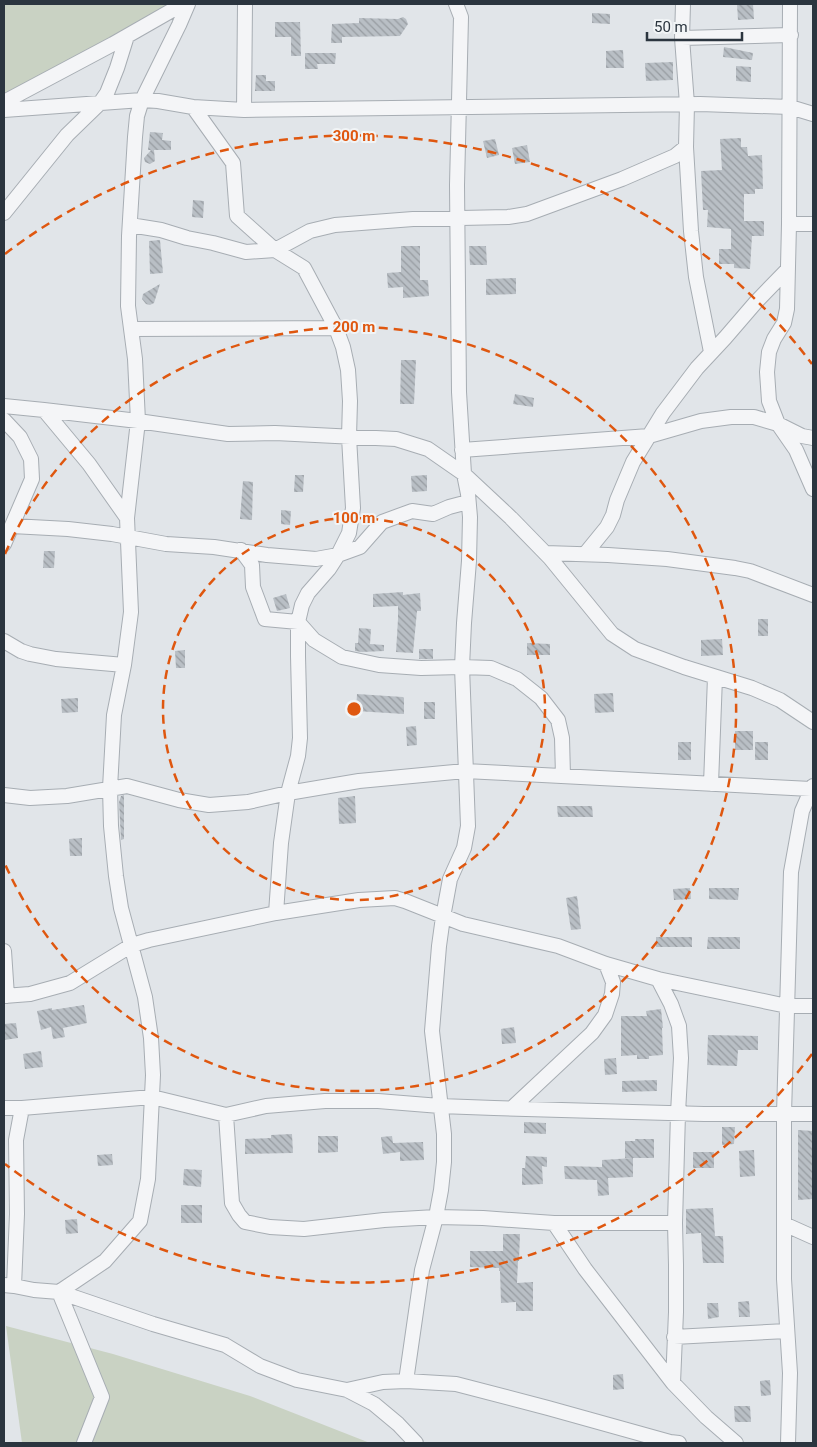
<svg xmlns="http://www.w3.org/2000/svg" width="817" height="1447" font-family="Roboto,sans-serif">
<defs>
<pattern id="building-back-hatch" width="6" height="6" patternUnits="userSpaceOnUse" patternTransform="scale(1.25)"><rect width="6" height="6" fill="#b9bfc5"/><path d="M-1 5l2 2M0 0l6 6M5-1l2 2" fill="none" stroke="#979ca1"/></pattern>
</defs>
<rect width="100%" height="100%" fill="#e1e5e9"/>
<path fill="#c9d2c3" d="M4,4H179L4,98Z
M6,1326L113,1354L250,1396L370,1443H22Z"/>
<path fill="url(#building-back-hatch)" d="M737,4H753L754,19L738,20Z
M592,13L610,14V24L592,23Z
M403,17L406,19L408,24L400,36L342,37V43H331L332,24L359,23V18L398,19Z
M275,22H300L301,56H291V37H275Z
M724,47L753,53L752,60L723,57Z
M623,50L624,68H606V51Z
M305,53H336L335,64H317L318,69H305Z
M673,62V80L646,81L645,63Z
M736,66L751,67V82L736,81Z
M256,75H266V81H275V91H255Z
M150,132L163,133L162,140L171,141V150H154L155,161L150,164L145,162L144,158L151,150H148Z
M741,138V147H747L748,156L762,155L763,189H755V194H744V221H764V236H752L750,269L734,268V264H719V249H731V229L707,227L708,210H703L701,171L722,170L720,139Z
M495,139L499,155L487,158L483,141Z
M527,145L530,162L515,164L512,148Z
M193,200L204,201L203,218L192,217Z
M160,240L163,273L150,274L149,241Z
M401,246H420V280H428L429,296L403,298V287L388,288L387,273L401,272Z
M469,246H486L487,265H470Z
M516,278V294L486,295V279Z
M160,284L154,303L150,305L146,304L142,299L143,294Z
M401,360H416L414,404H400Z
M515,394L534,398L533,407L513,404Z
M295,475H304L303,492H294Z
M427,475V491L412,492L411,476Z
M243,481L253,482L252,520L240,519Z
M281,510L291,511L290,525L281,524Z
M44,551H55L54,568H43Z
M403,592V595L420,593L421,611H417L413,653L396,652L398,619V606L373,607V594Z
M286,594L290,608L277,611L273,598Z
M758,619H768V636H758Z
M359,628L371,629L370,644L384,645V651L362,652L355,651V643H358Z
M722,639L723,655L701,656V640Z
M527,643L550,644V655H527Z
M419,649H433V659H419Z
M185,650V668H176L175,651Z
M613,693L614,712L595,713L594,694Z
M357,694L403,697L404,698V714L356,711Z
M78,698V712L62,713L61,699Z
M424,702H435V719H424Z
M416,726L417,745L407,746L406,727Z
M735,731H753V750H735Z
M678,742H691V760H678Z
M755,742H768V760H755Z
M124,795V839L121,840L119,802L121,796Z
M355,796L356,823L339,824L338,798Z
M557,806H592L593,817H558Z
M82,838V856H70L69,839Z
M690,888L691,899L674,900L673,889Z
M709,888H739L738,900L709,899Z
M577,896L581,929L571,930L566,898Z
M656,937H692V947H656Z
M708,937H740V949H707Z
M84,1005L87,1023L63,1028L65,1037L53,1039L51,1027L41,1030L37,1011L52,1008V1010Z
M661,1009L663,1028H662L663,1055L649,1056V1059H637V1055L621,1056V1016H647L646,1011Z
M16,1023L18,1038L4,1040V1024Z
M514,1027L516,1043L502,1044L501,1029Z
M708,1035L758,1036V1050H738L737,1066L707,1065Z
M41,1051L43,1067L25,1069L23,1054Z
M616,1058L617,1074L605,1075L604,1059Z
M657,1080V1091L622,1092V1081Z
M524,1122L546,1123V1134L524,1133Z
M722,1127H735L734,1144L722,1145Z
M798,1130L813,1131V1199L798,1200Z
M292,1134L293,1153L245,1154V1139L271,1138V1135Z
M318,1136H338V1152L318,1153Z
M392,1136L393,1143L423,1142L424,1160L400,1161V1152L383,1154L381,1137Z
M635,1139H654V1158H625V1141H635Z
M754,1150L755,1176L740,1177L739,1151Z
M693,1152H714V1168H693Z
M112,1154L113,1165L98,1166L97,1155Z
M526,1156L547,1157V1167L542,1166L543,1184L522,1185V1168H525Z
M633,1158V1177L608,1178L609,1195L598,1196L597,1180L565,1179L564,1166L602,1167V1160Z
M184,1169L202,1170L201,1187L183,1185Z
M181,1205H202V1223H181Z
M713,1208L715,1236H723L724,1263H703L701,1233L686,1234V1209Z
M77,1219L78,1233L66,1234L65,1220Z
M503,1234H520L519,1261H518L517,1283L533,1282V1311H516V1302L501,1303L500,1271H499V1268L470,1267V1251H503Z
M749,1301L750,1317H739L738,1302Z
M707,1303H718L719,1317L708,1319Z
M623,1374L624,1389L613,1390V1375Z
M770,1380L771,1395L761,1396L760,1381Z
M734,1406H750L751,1422H735Z"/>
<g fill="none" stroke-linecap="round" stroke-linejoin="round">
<g stroke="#a7adb3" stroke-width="16">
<path id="minor" d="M683,4L682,38L687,104L686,147L691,231L696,277L711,352
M790,4L789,224L787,309L784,323L774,339L769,352L767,372L769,401L778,424L796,450L813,489
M682,38L791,35
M4,102L113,44L183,4
M193,107L233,163L237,216L275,250L304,268L336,328L343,347L348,370L350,401L349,437L353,508L349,533L338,555L329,569L308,593L302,605L298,622V656L300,738L298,756L288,793L281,843L276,913
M4,110L142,100L158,101L193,107L244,110L700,104L790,107L813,114
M244,110L245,4
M4,213L67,135L100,103L107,93L117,68L127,36
M789,224H813
M130,225L161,230L187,238L213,243L246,252L275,250L310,231L335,225L413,219L508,217L527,214L622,179L675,156L686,147
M131,329L336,328
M4,406L44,410L138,421L228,434L275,433L396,439L428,449L464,474L511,518L550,558L612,634L635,649L684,667L752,688L780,700L813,722
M44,410L89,464L127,518
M4,420L20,437L31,459L32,479L4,544
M462,450L649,436L701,421L731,417H754L778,424L802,436L813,438
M12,526L68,529L112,534L166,544L214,547L267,555L316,559L338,555L360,547L382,522L412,511L433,514L449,507L468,502
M241,550L252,565L253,587L265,619L298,622L314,640L342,657L379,665L421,668L462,667L491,668L517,679L541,698L558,720L562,738L563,776
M545,553L608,555L667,559L735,568L750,571L813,595
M585,554L607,527L613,515L617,500L633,462L663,413L697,368L725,338L756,302L788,269
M4,641L21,651L30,654L56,659L124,665
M711,784L715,677
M4,795L30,798L67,796L127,786L179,800L209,805L248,802L288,793L359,781L465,771L811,789
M4,951L7,996
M658,979L671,1004L679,1026L681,1058L678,1113L675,1223L676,1265V1312L673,1383
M4,996L30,994L70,983L132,945L149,940L276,913L359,900L395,898L405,901L463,924L558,946L606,964L658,979L787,1006H813
M4,1108H22
M512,1108L592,1033L605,1015L612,994L613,982L606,964
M226,1115L232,1203L239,1215L245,1222L270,1227L304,1229L384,1220L436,1217L483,1218L554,1223H675
M554,1223L585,1269L673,1383L706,1417L736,1443
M784,1224L813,1237
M4,1285L14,1286L17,1214L16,1140L22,1108L152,1097L226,1115L266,1106L325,1101H378L440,1106L494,1108L704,1114H813
M14,1286L34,1290L59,1292L153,1324L225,1345L260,1366L297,1380L347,1390L374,1404L398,1424L416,1443
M59,1292L105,1261L140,1221L148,1179L153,1075L151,1038L145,997L121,908L116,876L111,826L110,788L114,715L124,665L131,612L127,518L138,421L135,359L128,306L129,236L135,137L137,116L142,100L179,25L188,4
M59,1292L102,1397L84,1443
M674,1337L787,1331
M406,1381L422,1270L436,1217L441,1190L444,1162V1134L432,1031L439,946L443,917L450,879L464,848L468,826L462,667L464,623L469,561L470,517L468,494L464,474L459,392L457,185L461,17L456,4
M347,1390L383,1382L406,1381L456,1384L548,1408L670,1442L679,1443
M788,1443L790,1373L784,1279V1114L791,872L802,811L813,786"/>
</g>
<use href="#minor" stroke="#f4f5f7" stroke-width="14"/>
</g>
<g fill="none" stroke="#df570f" stroke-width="2.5" stroke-dasharray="9 6">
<circle cx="354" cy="709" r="191"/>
<path d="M5 554A382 382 0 1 1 5 864"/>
<path d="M812 1054A573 573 0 0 1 5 1164M5 254A573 573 0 0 1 812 364"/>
</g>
<circle cx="354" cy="709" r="8" fill="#df570f" stroke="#f1f4f6" stroke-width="2.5"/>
<g font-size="15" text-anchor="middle" font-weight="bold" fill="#df570f" stroke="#f1f4f6" stroke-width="4" stroke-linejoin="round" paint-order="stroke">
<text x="354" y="141">300 m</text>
<text x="354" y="332">200 m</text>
<text x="354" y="523">100 m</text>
</g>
<rect width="817" height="1447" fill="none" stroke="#2b353f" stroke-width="10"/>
<path d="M647 32v8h95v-8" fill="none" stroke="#2b353f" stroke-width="2.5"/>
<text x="654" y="32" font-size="15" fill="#2b353f" stroke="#f1f4f6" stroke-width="4" paint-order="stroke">50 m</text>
</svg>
